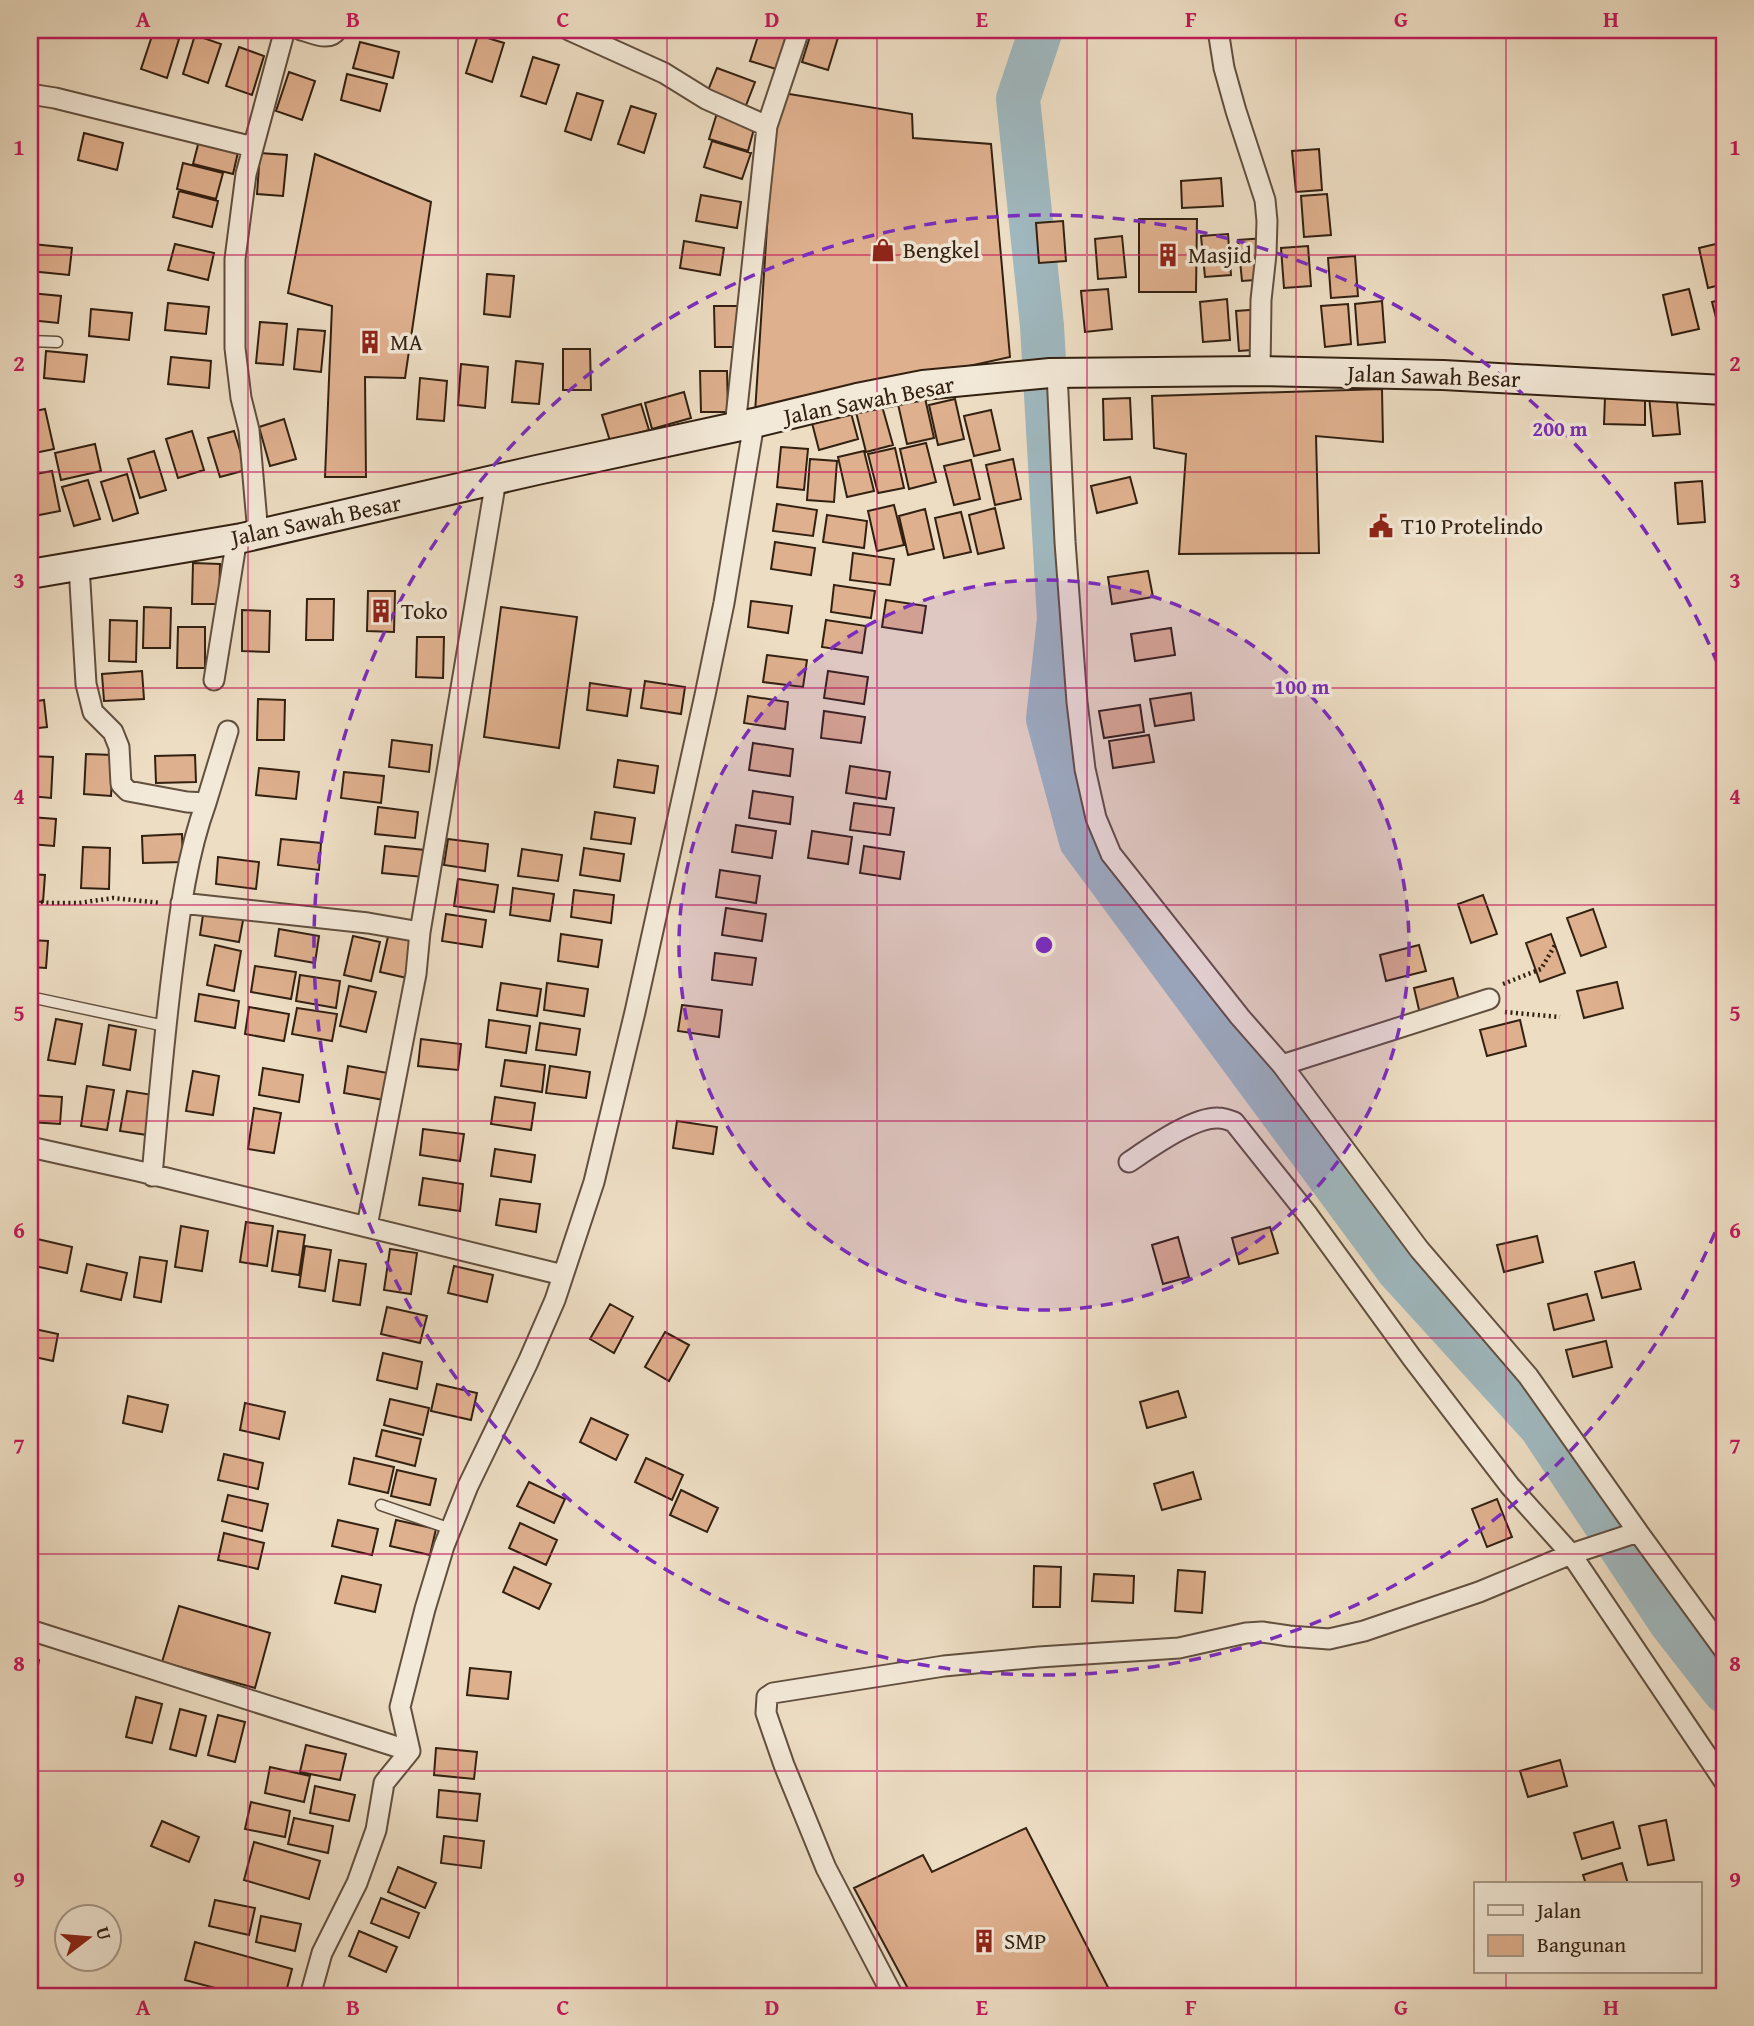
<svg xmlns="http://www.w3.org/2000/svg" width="1754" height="2026" font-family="'Gentium Book Plus',serif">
<rect width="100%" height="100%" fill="#edddc3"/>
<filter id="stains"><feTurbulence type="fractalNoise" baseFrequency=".00286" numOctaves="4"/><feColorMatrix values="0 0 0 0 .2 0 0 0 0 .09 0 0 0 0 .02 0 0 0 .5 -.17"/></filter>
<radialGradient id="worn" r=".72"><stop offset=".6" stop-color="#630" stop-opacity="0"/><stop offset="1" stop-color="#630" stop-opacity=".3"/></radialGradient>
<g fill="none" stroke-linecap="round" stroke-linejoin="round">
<path stroke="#9fb8bf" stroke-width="44" d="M1041,30L1018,99L1042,326L1059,619L1048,719L1081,841L1398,1270L1541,1427L1671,1623L1724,1691"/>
</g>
<path fill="#dfb08e" stroke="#322011" stroke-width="2" d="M154,30L179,39L167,78L141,69Z
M760,30H788L776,69L750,61Z
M812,30L840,31L828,70L802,62Z
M1170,30H1197V31L1171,33Z
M195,35L221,44L208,83L183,74Z
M478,35L504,43L492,82L466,73Z
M360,42L399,52L393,78L353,68Z
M239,47L264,56L252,95L226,86Z
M533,57L559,65L546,104L521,96Z
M717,68L755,82L745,108L707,93Z
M289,72L315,81L302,120L276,111Z
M347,74L387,84L380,111L341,100Z
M577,93L603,101L591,140L565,131Z
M783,93L912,114L913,138L991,144L1010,357L755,413L773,134Z
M631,106L656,114L644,153L618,144Z
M717,113L755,125L748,151L709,139Z
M84,133L123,143L117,170L78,160Z
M200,137L239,148L233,174L193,164Z
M712,141L751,153L742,179L704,167Z
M1319,149L1322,190L1296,192L1292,151Z
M260,153L287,155L283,196L257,194Z
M315,154L431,202L405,378L365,377L366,477H325L332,306L288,293Z
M183,163L223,173L216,199L177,189Z
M1221,178L1223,206L1182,208L1181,181Z
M179,191L218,201L212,227L173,217Z
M1327,194L1331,235L1304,237L1301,196Z
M701,195L741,202L737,228L696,221Z
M1139,219H1197L1196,292H1139Z
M1063,221L1066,261L1039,263L1036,223Z
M1228,234L1231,275L1205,277L1201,236Z
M1122,236L1126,277L1098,279L1095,239Z
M1265,238L1268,279L1242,281L1238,240Z
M684,241L724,248L720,275L680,268Z
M1724,242V284L1708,288L1699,248Z
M32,244L72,248L69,275L30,271Z
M175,244L214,253L208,280L168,270Z
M1308,246L1311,286L1284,288L1281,248Z
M1355,256L1358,296L1331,298L1328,258Z
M487,274L514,276L510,317L484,314Z
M1108,289L1112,329L1085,332L1081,291Z
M1689,289L1699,329L1672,335L1663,295Z
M30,293L61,296L58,323L30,320Z
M1227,299L1230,340L1203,342L1200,302Z
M1724,299V341H1722L1712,302Z
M1382,301L1385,342L1358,345L1355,304Z
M168,303L209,307L206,334L165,330Z
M1348,304L1351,344L1325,347L1321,306Z
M714,306H741L742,347H715Z
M91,309L132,313L129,340L89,336Z
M1263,309L1266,349L1239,351L1236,311Z
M260,322L287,324L283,365L256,363Z
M298,329L325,331L321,372L294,369Z
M563,349H590L591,390H563Z
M46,351L87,355L84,382L44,378Z
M171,357L211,361L209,388L168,384Z
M516,361L543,364L539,404L512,402Z
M461,364L488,367L485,408L458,405Z
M700,371H727L728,412H701Z
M420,378L447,381L444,421L417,419Z
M1382,389L1383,442L1316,436L1319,553L1179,554L1186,454L1154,448L1152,396Z
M684,392L691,418L652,429L645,403Z
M1676,393L1680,434L1653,436L1649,396Z
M1605,397L1645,398V425L1604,424Z
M925,398L934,438L907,444L898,404Z
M1130,398L1132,439L1104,440L1103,399Z
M955,399L964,439L938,445L929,405Z
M641,404L649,430L610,441L602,415Z
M882,406L893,445L866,452L856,412Z
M45,409L54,449L30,454V412Z
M991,410L1000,450L974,456L964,416Z
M851,413L858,439L819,450L812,423Z
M284,419L296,459L270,466L259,427Z
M192,431L204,470L178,478L166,439Z
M234,431L246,470L220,477L208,438Z
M926,443L936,482L909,489L900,449Z
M95,444L101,471L61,480L55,453Z
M781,447L808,449L804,490L777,487Z
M895,448L904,488L878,493L868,454Z
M154,451L166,490L140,498L128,459Z
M864,451L874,491L847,497L838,457Z
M810,459L837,461L834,502L807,500Z
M1013,459L1021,499L995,505L986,465Z
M971,460L980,499L954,505L944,466Z
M52,471L60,511L34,516L30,498V475Z
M127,474L138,513L113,521L101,482Z
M1130,477L1137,503L1097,513L1091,486Z
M88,480L100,519L74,526L62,487Z
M1702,481L1705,522L1678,524L1675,483Z
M1717,482H1724V523H1720Z
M777,504L817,510L813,536L773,531Z
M894,505L904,545L877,551L868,511Z
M995,508L1004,548L978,554L969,515Z
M925,509L934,549L908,555L899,516Z
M961,512L971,552L944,558L935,518Z
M827,515L867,521L864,548L823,542Z
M775,542L815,548L811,575L771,569Z
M853,553L894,559L890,585L850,580Z
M193,563L220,564L219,604H192Z
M1148,571L1153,597L1112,604L1108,577Z
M834,585L875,591L871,618L831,612Z
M368,591H395L394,632L367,631Z
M307,599H334L333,640H306Z
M886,600L926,606L922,633L882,627Z
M751,601L792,606L788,633L748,627Z
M144,607L171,608L170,648H143Z
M501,607L577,617L559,748L484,737Z
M242,610L270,611L269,652L242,651Z
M110,620L137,621L136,662L109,661Z
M826,620L866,626L862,653L822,647Z
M178,627H205V668H177Z
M1171,628L1175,655L1135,661L1131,634Z
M417,637H444L443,678L416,677Z
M30,644L36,684L30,685Z
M767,655L807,660L803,687L763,682Z
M142,671L144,699L104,701L102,674Z
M828,671L868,677L864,704L824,698Z
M645,681L685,687L681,714L641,708Z
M590,683L631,689L627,716L587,710Z
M1191,693L1194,720L1155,726L1150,699Z
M748,696L788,702L785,729L744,723Z
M258,699L285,700L284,740H257Z
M44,700L47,727L30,729V702Z
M1140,705L1144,732L1104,738L1099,711Z
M824,711L865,717L861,743L821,738Z
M1149,735L1154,762L1113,768L1109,741Z
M392,740L432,745L429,772L389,767Z
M753,743L793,749L790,776L749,770Z
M86,754L113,755L111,796L84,794Z
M195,755L196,782L156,783L155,756Z
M30,756L53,757L51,798L30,796Z
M618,760L658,766L654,793L614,787Z
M850,766L890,772L886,799L846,793Z
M259,768L299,772L296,799L256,795Z
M344,772L384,776L381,803L341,798Z
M753,791L793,797L790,824L749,818Z
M854,803L894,808L890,835L850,830Z
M378,807L418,812L415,838L375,834Z
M595,812L635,818L631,844L591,839Z
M30,817L56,819L54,846L30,844Z
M736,825L776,831L772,858L732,852Z
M812,831L852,837L848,864L808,858Z
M182,834L183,862L143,863L142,836Z
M281,839L321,843L319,870L278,865Z
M448,839L488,844L485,871L444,865Z
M385,846L425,850L423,877L382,873Z
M864,846L904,852L900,879L860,873Z
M83,847L110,848L109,889L81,888Z
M584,848L624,854L620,881L580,875Z
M522,849L562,855L558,881L518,876Z
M218,857L259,862L256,889L216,884Z
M720,870L760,876L756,903L716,897Z
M30,874L45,875L43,902L30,901Z
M458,879L498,885L494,912L454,906Z
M513,888L554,894L550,921L510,915Z
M574,890L614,895L611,923L571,917Z
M1483,895L1497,934L1471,943L1458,904Z
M204,908L244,915L239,942L200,935Z
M726,908L766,914L762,941L722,935Z
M1593,909L1606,947L1581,956L1567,918Z
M446,914L486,920L482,947L442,941Z
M279,929L319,936L315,963L275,956Z
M389,932L416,938L407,978L380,972Z
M561,934L602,940L598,967L558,961Z
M1551,934L1565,973L1540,982L1526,943Z
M353,936L380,942L371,981L344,975Z
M30,940L48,941L46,968L30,967Z
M215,945L241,951L234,991L207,985Z
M1419,945L1426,971L1386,981L1380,955Z
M715,953L756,958L752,985L712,980Z
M255,966L296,972L291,999L251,992Z
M300,975L340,981L336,1008L296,1001Z
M1453,978L1460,1004L1420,1014L1414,988Z
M1617,982L1623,1008L1584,1018L1577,991Z
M501,983L541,989L537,1016L497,1010Z
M547,983L588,989L584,1016L544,1010Z
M349,986L376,992L366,1032L340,1026Z
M199,994L239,1001L235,1028L195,1021Z
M682,1005L722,1010L719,1037L678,1031Z
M249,1007L289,1014L284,1041L245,1034Z
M297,1008L337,1014L332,1041L292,1034Z
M56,1019L82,1024L75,1064L48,1060Z
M489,1020L530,1026L526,1053L486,1047Z
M1520,1020L1526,1046L1487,1056L1480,1030Z
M540,1023L580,1029L576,1055L536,1050Z
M30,1024H37L35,1051H30Z
M109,1025L136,1030L130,1070L103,1065Z
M421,1039L461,1044L458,1070L418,1066Z
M505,1060L545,1065L542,1092L501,1086Z
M348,1066L388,1073L384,1100L344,1093Z
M550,1066L590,1072L586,1098L546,1093Z
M263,1068L303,1075L299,1102L259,1095Z
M193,1071L219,1076L213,1115L186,1111Z
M87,1086L114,1090L107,1130L81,1126Z
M127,1091L153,1095L147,1135L120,1131Z
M30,1095L62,1097L60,1124L30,1122Z
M495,1097L535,1103L531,1130L491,1124Z
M254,1108L281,1113L274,1153L248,1149Z
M677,1121L717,1127L713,1154L673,1148Z
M423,1129L464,1134L460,1161L420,1155Z
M495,1149L535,1155L531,1182L491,1176Z
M423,1178L463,1184L460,1211L419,1205Z
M500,1199L540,1204L536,1232L496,1225Z
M246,1222L273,1226L267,1266L240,1262Z
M181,1226L208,1231L202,1271L175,1267Z
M1270,1227L1278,1253L1239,1264L1232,1238Z
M278,1231L305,1235L299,1275L272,1271Z
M1537,1236L1543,1262L1504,1272L1497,1245Z
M1178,1237L1189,1277L1163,1284L1152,1245Z
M33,1238L72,1247L67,1273L30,1265Z
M305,1246L331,1250L325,1291L299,1287Z
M390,1249L417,1253L411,1294L384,1290Z
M140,1257L167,1261L161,1302L134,1297Z
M339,1260L366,1264L360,1305L333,1301Z
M1634,1262L1641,1289L1602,1298L1595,1272Z
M87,1264L127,1273L121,1300L81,1291Z
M454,1266L493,1275L487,1302L448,1293Z
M1587,1294L1594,1320L1554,1330L1548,1304Z
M610,1304L633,1317L614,1353L590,1339Z
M387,1307L427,1316L420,1343L381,1334Z
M30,1328L58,1334L53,1361L30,1356Z
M665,1332L689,1345L669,1381L645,1367Z
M1606,1341L1612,1367L1573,1377L1566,1350Z
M383,1353L422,1362L417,1389L377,1380Z
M437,1384L477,1393L471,1420L431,1411Z
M1178,1391L1186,1417L1147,1428L1140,1402Z
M128,1396L168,1405L162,1432L123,1423Z
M390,1399L429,1408L423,1435L384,1425Z
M245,1403L285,1412L279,1439L240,1430Z
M591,1418L628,1435L616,1460L580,1442Z
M382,1430L421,1439L415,1466L376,1456Z
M224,1454L263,1463L258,1489L218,1480Z
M354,1458L394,1467L388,1493L349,1484Z
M646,1458L683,1475L672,1500L635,1482Z
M397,1470L436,1479L430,1505L391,1496Z
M1193,1472L1201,1499L1162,1510L1154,1484Z
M529,1482L565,1499L554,1523L517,1506Z
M30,1488L34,1489L30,1510Z
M681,1490L718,1508L707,1532L670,1515Z
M228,1495L268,1504L262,1531L222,1521Z
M1497,1499L1512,1537L1487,1547L1472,1509Z
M338,1520L378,1529L372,1555L332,1546Z
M396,1520L436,1529L430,1555L390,1546Z
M520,1523L557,1540L546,1565L509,1548Z
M224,1533L264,1543L258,1569L218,1560Z
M1034,1566L1061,1567L1060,1607H1033Z
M514,1567L551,1584L539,1609L503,1592Z
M1178,1570L1205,1572L1202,1613L1175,1611Z
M1094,1574L1134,1576L1133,1603L1092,1601Z
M342,1576L381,1585L375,1612L335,1603Z
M179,1606L270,1633L255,1688L162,1662Z
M30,1658L39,1660L34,1686L30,1685Z
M470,1668L511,1672L508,1699L467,1695Z
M136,1697L162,1704L152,1743L126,1737Z
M180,1709L206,1716L196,1756L170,1749Z
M218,1715L245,1722L235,1762L208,1755Z
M306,1745L346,1754L340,1780L300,1772Z
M436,1748L477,1752L474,1779L434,1775Z
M1560,1760L1567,1786L1528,1797L1520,1771Z
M270,1767L310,1776L304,1802L265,1793Z
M315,1786L355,1795L349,1821L310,1813Z
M439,1790L480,1794L477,1821L437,1817Z
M251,1802L290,1811L285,1837L245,1829Z
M294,1818L333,1826L328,1853L288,1844Z
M1666,1820L1674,1860L1648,1865L1639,1826Z
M162,1821L199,1837L189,1862L151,1846Z
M1613,1822L1620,1848L1582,1859L1574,1833Z
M1026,1828L1112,1995L1108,1996H912L854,1888L923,1855L932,1872Z
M444,1836L484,1841L481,1868L441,1863Z
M254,1842L320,1861L309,1899L244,1880Z
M1622,1863L1628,1884H1586L1583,1875Z
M398,1867L436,1883L425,1908L388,1892Z
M381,1898L419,1913L409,1938L371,1923Z
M215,1900L255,1908L249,1935L209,1926Z
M261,1916L301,1924L295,1951L256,1942Z
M359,1931L397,1947L386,1972L349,1956Z
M195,1942L292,1969L285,1996H245L185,1980Z"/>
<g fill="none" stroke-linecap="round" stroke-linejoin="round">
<g stroke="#614f3e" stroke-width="13">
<path id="service" d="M30,341L57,342
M30,997L165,1026
M381,1505L451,1529"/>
</g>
<g stroke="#614f3e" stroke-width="23">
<path id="minor" d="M301,30C314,33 329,42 337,30
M569,30L664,73L706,99L767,126
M1218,30L1224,68L1236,111L1265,200L1267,221L1266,254L1261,300L1260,371
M30,97L36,95L55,98L253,147
M735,427L767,126L799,30
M258,534L249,430L241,398L235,348V259L246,174L284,33L286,30
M79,566L86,684L93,712L113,732L119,747L121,784L128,791L187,802L206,803C187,855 180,911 173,966C164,1036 158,1106 152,1176
M214,680L237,538
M206,803L228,731
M181,903L368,923L420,932
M1282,1065L1489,999
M30,1147L138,1171L563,1275
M1129,1162C1150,1148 1193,1117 1218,1118C1223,1118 1229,1120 1234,1122L1308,1215L1412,1358L1510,1486L1571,1554L1724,1781
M367,1226L416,974L420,932L496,480
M1638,1532L1724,1650
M30,1630L410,1751
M310,1996L322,1953L357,1883L376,1830L384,1783L410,1751L400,1707L425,1609L444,1546L468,1486L528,1362L555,1300L594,1182L635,1012L705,695L724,603L754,423
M893,1996L826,1868L784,1765L766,1713L767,1697L773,1693L944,1666L1039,1657L1179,1648L1246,1633L1262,1632L1289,1636L1329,1639L1364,1631L1479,1592L1571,1554L1638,1532L1528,1376L1419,1249L1282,1065L1240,1017L1111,854L1096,818L1085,769L1077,702L1065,542L1057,373"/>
</g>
<g stroke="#322011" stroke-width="32">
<path id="secondary" d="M30,574L242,538L537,470L754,423L857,398L923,385L1050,373L1260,371L1443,375L1724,390"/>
</g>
<path stroke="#322011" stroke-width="4.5" stroke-dasharray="2 3.5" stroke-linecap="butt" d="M30,901L50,903H79L113,898L161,903
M1503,984L1541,969L1555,945
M1505,1012L1560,1017"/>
<use href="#service" stroke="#f3e9d8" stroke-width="10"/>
<use href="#minor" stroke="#f3e9d8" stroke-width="19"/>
<use href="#secondary" stroke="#f3e9d8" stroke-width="28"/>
</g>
<path fill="none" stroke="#c2185b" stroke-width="2" stroke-opacity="0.55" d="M248,30V1996M458,30V1996M667,30V1996M877,30V1996M1087,30V1996M1296,30V1996M1506,30V1884M30,255H1724M30,472H1724M30,688H1724M30,905H1724M30,1121H1724M30,1338H1724M30,1554H1724M30,1771H1724M1506,1972V1996"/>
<circle cx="1044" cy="945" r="365" fill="#7b2cbf" fill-opacity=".12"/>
<g fill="none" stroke="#7b2cbf" stroke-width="3.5" stroke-dasharray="12 9">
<circle cx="1044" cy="945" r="365"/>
<path d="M1723 1213A730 730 0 1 1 1723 677"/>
</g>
<defs>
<g id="shop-bare" transform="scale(1.89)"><path d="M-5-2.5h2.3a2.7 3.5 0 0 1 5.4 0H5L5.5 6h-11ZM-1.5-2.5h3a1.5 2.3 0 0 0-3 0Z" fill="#8f2418" stroke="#f3e9d8" stroke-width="2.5" paint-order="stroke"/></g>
<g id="building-bare" transform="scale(1.89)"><path d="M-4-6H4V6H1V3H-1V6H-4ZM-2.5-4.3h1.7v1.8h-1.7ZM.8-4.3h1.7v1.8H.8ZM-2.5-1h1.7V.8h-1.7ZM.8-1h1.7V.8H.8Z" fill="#8f2418" stroke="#f3e9d8" stroke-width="2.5" paint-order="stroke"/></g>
<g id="civic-bare" transform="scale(1.89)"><path d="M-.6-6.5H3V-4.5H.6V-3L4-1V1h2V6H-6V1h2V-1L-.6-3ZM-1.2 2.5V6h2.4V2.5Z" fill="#8f2418" stroke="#f3e9d8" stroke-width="2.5" paint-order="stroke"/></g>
</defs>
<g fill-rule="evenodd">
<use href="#shop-bare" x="883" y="250"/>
<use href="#building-bare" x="1168" y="255"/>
<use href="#building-bare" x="370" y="342"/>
<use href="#civic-bare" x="1381" y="526"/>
<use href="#building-bare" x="381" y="611"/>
<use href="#building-bare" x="984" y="1941"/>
</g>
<g text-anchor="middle" stroke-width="7" stroke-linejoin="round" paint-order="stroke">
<g font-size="23" fill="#322011" stroke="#f3e9d8" text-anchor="start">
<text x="903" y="258">Bengkel</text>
<text x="1188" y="263">Masjid</text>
<text x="390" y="350">MA</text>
<text x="1401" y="534">T10 Protelindo</text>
<text x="401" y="619">Toko</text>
<text x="1004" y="1949">SMP</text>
</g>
<g font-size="23" fill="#322011" stroke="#f3e9d8">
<text transform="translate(1434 376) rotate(2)" y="8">Jalan Sawah Besar</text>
<text transform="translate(869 400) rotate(-11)" y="8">Jalan Sawah Besar</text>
<text transform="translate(316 520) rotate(-12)" y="8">Jalan Sawah Besar</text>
</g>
</g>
<circle cx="1044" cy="945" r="10" fill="#7b2cbf" stroke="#f3e9d8" stroke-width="3.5"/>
<g font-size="21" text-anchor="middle" font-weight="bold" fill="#7b2cbf" stroke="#f3e9d8" stroke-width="7" stroke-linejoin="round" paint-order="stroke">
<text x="1560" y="436">200 m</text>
<text x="1302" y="694">100 m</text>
</g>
<rect width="1754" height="2026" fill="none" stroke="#edddc3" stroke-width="77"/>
<rect x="1474" y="1882" width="228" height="91" fill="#f3e9d8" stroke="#a69988" stroke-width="2"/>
<rect x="1488" y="1905" width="35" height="10" fill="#f3e9d8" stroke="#a69988" stroke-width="2"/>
<text x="1537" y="1918" font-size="21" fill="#322011">Jalan</text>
<rect x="1488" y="1935" width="35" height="21" fill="#dfb08e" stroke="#a69988" stroke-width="2"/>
<text x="1537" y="1952" font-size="21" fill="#322011">Bangunan</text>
<g transform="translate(88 1938) rotate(74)"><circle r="33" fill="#f3e9d8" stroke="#a69988" stroke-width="2"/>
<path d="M0-5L12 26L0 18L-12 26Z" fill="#8f2418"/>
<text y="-10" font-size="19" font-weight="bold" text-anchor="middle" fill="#322011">U</text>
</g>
<rect x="38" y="38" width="1678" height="1950" fill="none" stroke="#c2185b" stroke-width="2.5"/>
<g font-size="23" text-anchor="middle" font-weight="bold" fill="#c2185b">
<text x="143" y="27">A</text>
<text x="353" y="27">B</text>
<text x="563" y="27">C</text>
<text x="772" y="27">D</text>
<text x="982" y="27">E</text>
<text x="1191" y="27">F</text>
<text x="1401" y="27">G</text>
<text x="1611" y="27">H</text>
<text x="19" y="155">1</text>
<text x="1735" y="155">1</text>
<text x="19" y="371">2</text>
<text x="1735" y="371">2</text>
<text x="19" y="588">3</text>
<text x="1735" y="588">3</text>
<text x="19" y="804">4</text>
<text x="1735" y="804">4</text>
<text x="19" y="1021">5</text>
<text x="1735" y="1021">5</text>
<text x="19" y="1238">6</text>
<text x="1735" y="1238">6</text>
<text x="19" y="1454">7</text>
<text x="1735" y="1454">7</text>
<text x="19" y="1671">8</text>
<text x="1735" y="1671">8</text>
<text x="19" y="1887">9</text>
<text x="1735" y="1887">9</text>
<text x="143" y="2015">A</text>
<text x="353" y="2015">B</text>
<text x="563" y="2015">C</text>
<text x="772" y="2015">D</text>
<text x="982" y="2015">E</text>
<text x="1191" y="2015">F</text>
<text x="1401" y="2015">G</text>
<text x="1611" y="2015">H</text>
</g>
<rect width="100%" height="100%" filter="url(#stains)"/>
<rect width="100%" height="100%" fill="url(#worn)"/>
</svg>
